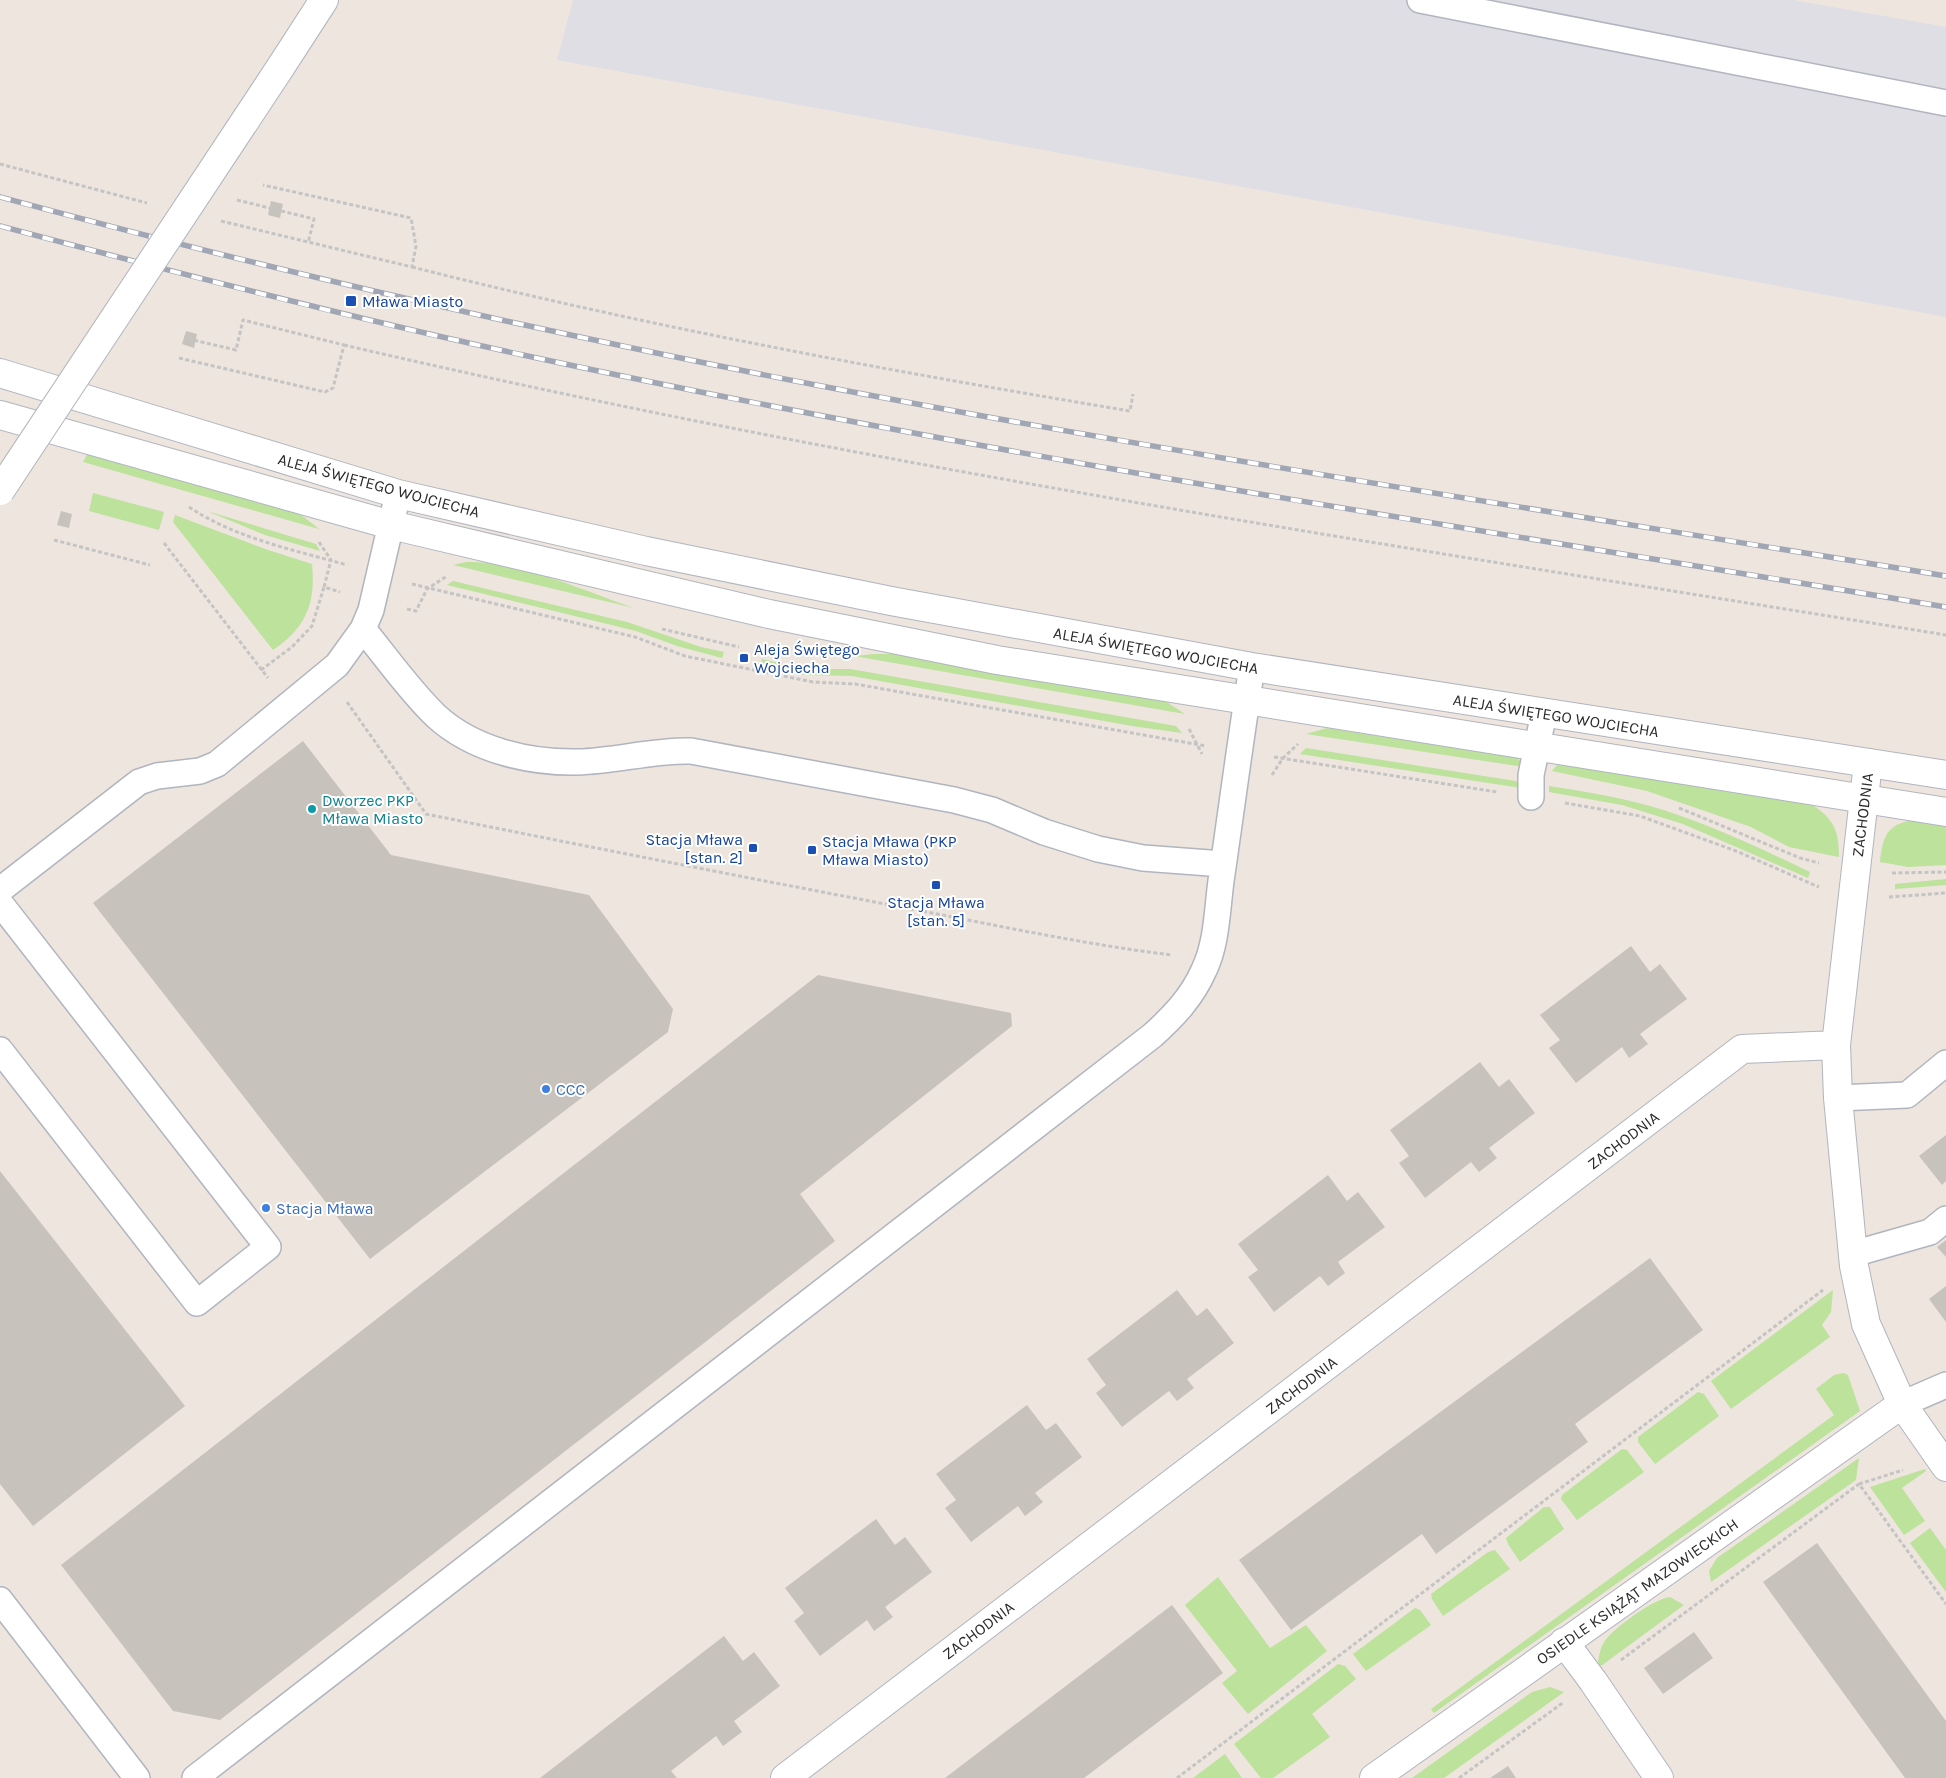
<svg xmlns="http://www.w3.org/2000/svg" width="1946" height="1778" font-family="Karla,sans-serif">
<rect width="100%" height="100%" fill="#ede5de"/>
<path fill="#dfdee5" d="M573,0H1793L1946,27V317L557,60Z"/>
<path fill="#bce29c" d="M88,453L289,509L304,517L319,529L83,462Z
M93,493L164,512L159,530L89,511Z
M207,511L316,544L320,551L265,535Z
M175,515L265,549L312,564C316,603 306,628 273,650L173,522Z
M466,562C517,560 585,591 634,608L453,565Z
M453,581L627,622L701,647L724,652L722,658L677,646L636,631L447,585Z
M874,654H908L1149,697L1165,701L1185,714L854,656Z
M762,659L806,669H850L1176,726L1182,733L1132,726L852,676L806,675L760,667Z
M1327,728L1518,758L1524,767L1306,734Z
M1306,748L1522,782L1521,788L1300,754Z
M1558,764L1808,802C1833,818 1839,828 1839,857L1789,847L1751,827L1647,791L1552,771Z
M1549,786C1583,791 1617,797 1650,806C1705,822 1758,847 1810,872L1808,878L1683,824L1622,805L1549,792Z
M1922,819L1946,823V865L1908,867L1880,862C1883,831 1890,822 1922,819Z
M1946,879V885L1895,889V884Z
M1833,1290L1831,1312L1822,1325L1830,1337L1731,1409L1711,1381Z
M1844,1373L1848,1375L1860,1411L1434,1713L1431,1709L1834,1415L1816,1389L1834,1375Z
M1698,1392L1704,1394L1719,1416L1655,1464L1638,1442V1437Z
M1622,1449L1627,1450L1644,1472L1577,1520L1561,1499L1562,1495Z
M1859,1458L1856,1480L1711,1582L1709,1571L1717,1558Z
M1925,1469L1926,1471L1902,1488L1925,1521L1904,1535L1870,1487Z
M1544,1507H1550L1564,1529L1520,1562L1508,1544L1506,1538Z
M1930,1528L1946,1550V1592L1910,1543Z
M1495,1550L1510,1569L1443,1616L1432,1599L1431,1594L1488,1552Z
M1218,1577L1270,1648L1306,1625L1327,1651L1248,1714L1222,1683L1237,1671L1185,1605Z
M1670,1597L1684,1605L1601,1666L1598,1663C1599,1654 1601,1645 1607,1638C1620,1624 1652,1600 1670,1597Z
M1415,1608L1420,1610L1431,1625L1366,1671L1353,1654Z
M1338,1664L1345,1666L1356,1679L1312,1714L1330,1737L1273,1778H1261L1234,1744Z
M1550,1687L1564,1692L1444,1778H1412L1532,1692Z
M1225,1754L1242,1778H1193Z"/>
<path fill="#c8c2bd" d="M271,201L283,204L280,218L268,215Z
M186,331L197,334L194,348L182,344Z
M61,511L72,514L69,528L57,525Z
M303,741L391,855L589,895L673,1009L668,1032L370,1259L93,903Z
M1631,946L1650,972L1660,964L1687,999L1640,1034L1648,1044L1629,1058L1622,1047L1576,1083L1549,1048L1560,1040L1540,1015Z
M818,975L1011,1013L1012,1026L800,1194L835,1241L220,1720L173,1711L61,1565Z
M1480,1062L1499,1087L1509,1079L1535,1113L1489,1148L1497,1158L1479,1172L1471,1162L1425,1198L1399,1163L1409,1156L1390,1130Z
M1946,1135V1181L1942,1185L1919,1156Z
M0,1171L185,1406L33,1526L0,1484Z
M1328,1175L1347,1201L1358,1192L1385,1227L1338,1262L1345,1273L1328,1286L1320,1276L1274,1312L1248,1277L1258,1270L1238,1244Z
M1946,1240V1257L1937,1247Z
M1650,1258L1703,1330L1575,1424L1588,1442L1436,1554L1422,1534L1291,1630L1239,1560Z
M1946,1286V1322L1929,1299Z
M1177,1290L1197,1316L1207,1308L1234,1343L1187,1379L1194,1388L1177,1401L1169,1391L1122,1427L1096,1393L1106,1385L1087,1359Z
M1027,1405L1046,1430L1056,1423L1082,1457L1035,1493L1043,1502L1025,1516L1018,1506L971,1542L945,1508L956,1500L936,1474Z
M876,1519L895,1545L905,1537L932,1572L885,1607L893,1617L874,1631L867,1620L820,1656L794,1621L804,1613L785,1588Z
M1817,1543L1946,1721V1778H1905L1763,1582Z
M1172,1605L1223,1673L1084,1778H945Z
M1694,1632L1713,1658L1663,1694L1644,1668Z
M724,1636L743,1661L754,1652L780,1686L734,1721L742,1732L723,1746L716,1736L671,1771L677,1778H540Z
M1508,1766L1516,1778H1490Z"/>
<g fill="none" stroke-linecap="round" stroke-linejoin="round">
<g stroke="#b1b5bf" stroke-width="28">
<path id="service" d="M1420,0L1946,103
M363,629C387,658 409,690 436,716C473,750 529,763 578,762C616,761 653,750 691,751L954,800L992,810L1044,832L1098,849L1143,858L1223,864
M1531,797V775L1544,713
M0,890L139,782L157,776L200,771L217,764L337,665L363,629L371,610L398,494
M0,903L268,1247L197,1303L0,1050
M1838,1098L1907,1095L1946,1063
M1853,1254L1930,1232L1946,1219
M1902,1404L1946,1385
M0,1600L137,1778
M195,1778L1153,1035C1174,1016 1192,997 1204,970C1218,941 1217,905 1222,874C1232,805 1241,736 1252,667"/>
</g>
<g stroke="#b1b5bf" stroke-width="30">
<path id="minor" d="M1868,763L1836,1045L1838,1098L1854,1266L1866,1324L1902,1404L1946,1467
M1564,1642L1593,1681L1659,1778
M785,1778L1742,1049L1836,1045
M1374,1778L1902,1404"/>
</g>
<g stroke="#b1b5bf" stroke-width="30">
<path id="tertiary" d="M280,68L324,0
M0,373L398,494L646,551L891,601L1252,667L1946,775
M0,415L391,525L769,614L997,660L1946,812"/>
</g>
<path stroke="#c4c4c4" stroke-width="3" stroke-dasharray="4 2.5" stroke-linecap="butt" d="M0,164L147,203
M237,200L314,219L308,243
M221,221L412,267L416,246L411,218L263,185
M412,267C649,327 889,371 1130,411L1133,394
M344,345C871,468 1411,548 1946,635
M179,358L325,392L333,388L344,345L243,320L236,350L189,339
M189,507C235,538 294,550 347,565
M54,540L150,565
M319,542L331,560L324,587L340,592
M164,543L268,678
M412,584L635,637L685,656L813,682L855,684L1206,746
M407,609L416,611L427,589L447,576
M662,629L739,647
M261,670L292,647L312,626L324,587
M347,702L426,814C584,846 743,877 901,907C991,924 1081,944 1172,955
M1189,729L1202,754
M1274,757L1497,792
M1272,775L1283,758L1298,744
M1565,803L1640,816L1736,851L1819,887
M1679,808L1800,858L1819,863
M1892,873L1946,872
M1889,897L1946,893
M1859,1484L1903,1470
M1621,1660L1859,1484L1946,1604
M1177,1778L1823,1290
M1459,1778L1564,1702"/>
<use href="#service" stroke="#fff" stroke-width="25"/>
<use href="#minor" stroke="#fff" stroke-width="28"/>
<use href="#tertiary" stroke="#fff" stroke-width="28"/>
<g stroke="#a1a6b5" stroke-width="5.5">
<path id="rail" d="M0,197C269,270 542,332 816,385C1191,457 1569,514 1946,576
M0,226C173,272 347,317 523,355C994,457 1471,528 1946,607"/>
</g>
<use href="#rail" stroke="#fff" stroke-width="4" stroke-dasharray="11" stroke-linecap="butt"/>
<g stroke="#b1b5bf" stroke-width="30" stroke-linecap="butt">
<path id="tertiary-bridge" d="M0,491L280,68"/>
</g>
<use href="#tertiary-bridge" stroke="#fff" stroke-width="28"/>
</g>
<g fill="#1a4fb4" stroke="#fff" stroke-width="2">
<rect x="345" y="295" width="12" height="12" rx="2.5"/>
<rect x="739" y="653" width="10" height="10" rx="2.5"/>
<rect x="748" y="843" width="10" height="10" rx="2.5"/>
<rect x="807" y="845" width="10" height="10" rx="2.5"/>
<rect x="931" y="880" width="10" height="10" rx="2.5"/>
</g>
<circle fill="#0f9aa8" stroke="#fff" stroke-width="2" cx="312" cy="809" r="5"/>
<g fill="#3f7fe0" stroke="#fff" stroke-width="2">
<circle cx="546" cy="1089" r="5"/>
<circle cx="266" cy="1208" r="5"/>
</g>
<g text-anchor="middle" stroke-width="4" stroke-linejoin="round" paint-order="stroke">
<g font-size="16" fill="#164399" stroke="#fff" text-anchor="start">
<text x="362" y="307">Mława Miasto</text>
<text x="754" y="655">Aleja Świętego<tspan x="754" dy="18">Wojciecha</tspan></text>
<text x="743" y="845" text-anchor="end">Stacja Mława<tspan x="743" dy="18">[stan. 2]</tspan></text>
<text x="822" y="847">Stacja Mława (PKP<tspan x="822" dy="18">Mława Miasto)</tspan></text>
<text x="936" y="908" text-anchor="middle">Stacja Mława<tspan x="936" dy="18">[stan. 5]</tspan></text>
</g>
<g font-size="16" fill="#2b2b2b" stroke="#fff">
<text transform="translate(379 485) rotate(15)" y="6">ALEJA ŚWIĘTEGO WOJCIECHA</text>
<text transform="translate(1156 650) rotate(10)" y="6">ALEJA ŚWIĘTEGO WOJCIECHA</text>
<text transform="translate(1556 715) rotate(9)" y="6">ALEJA ŚWIĘTEGO WOJCIECHA</text>
<text transform="translate(1862 815) rotate(-83)" y="6">ZACHODNIA</text>
<text transform="translate(1623 1140) rotate(-37)" y="6">ZACHODNIA</text>
<text transform="translate(1301 1385) rotate(-37)" y="6">ZACHODNIA</text>
<text transform="translate(1637 1591) rotate(-35)" y="6">OSIEDLE KSIĄŻĄT MAZOWIECKICH</text>
<text transform="translate(978 1630) rotate(-37)" y="6">ZACHODNIA</text>
</g>
<g font-size="16" fill="#0d838f" stroke="#fff" text-anchor="start">
<text x="322" y="806">Dworzec PKP<tspan x="322" dy="18">Mława Miasto</tspan></text>
</g>
<g font-size="16" fill="#366cbe" stroke="#fff" text-anchor="start">
<text x="556" y="1095">CCC</text>
<text x="276" y="1214">Stacja Mława</text>
</g>
</g>
</svg>
